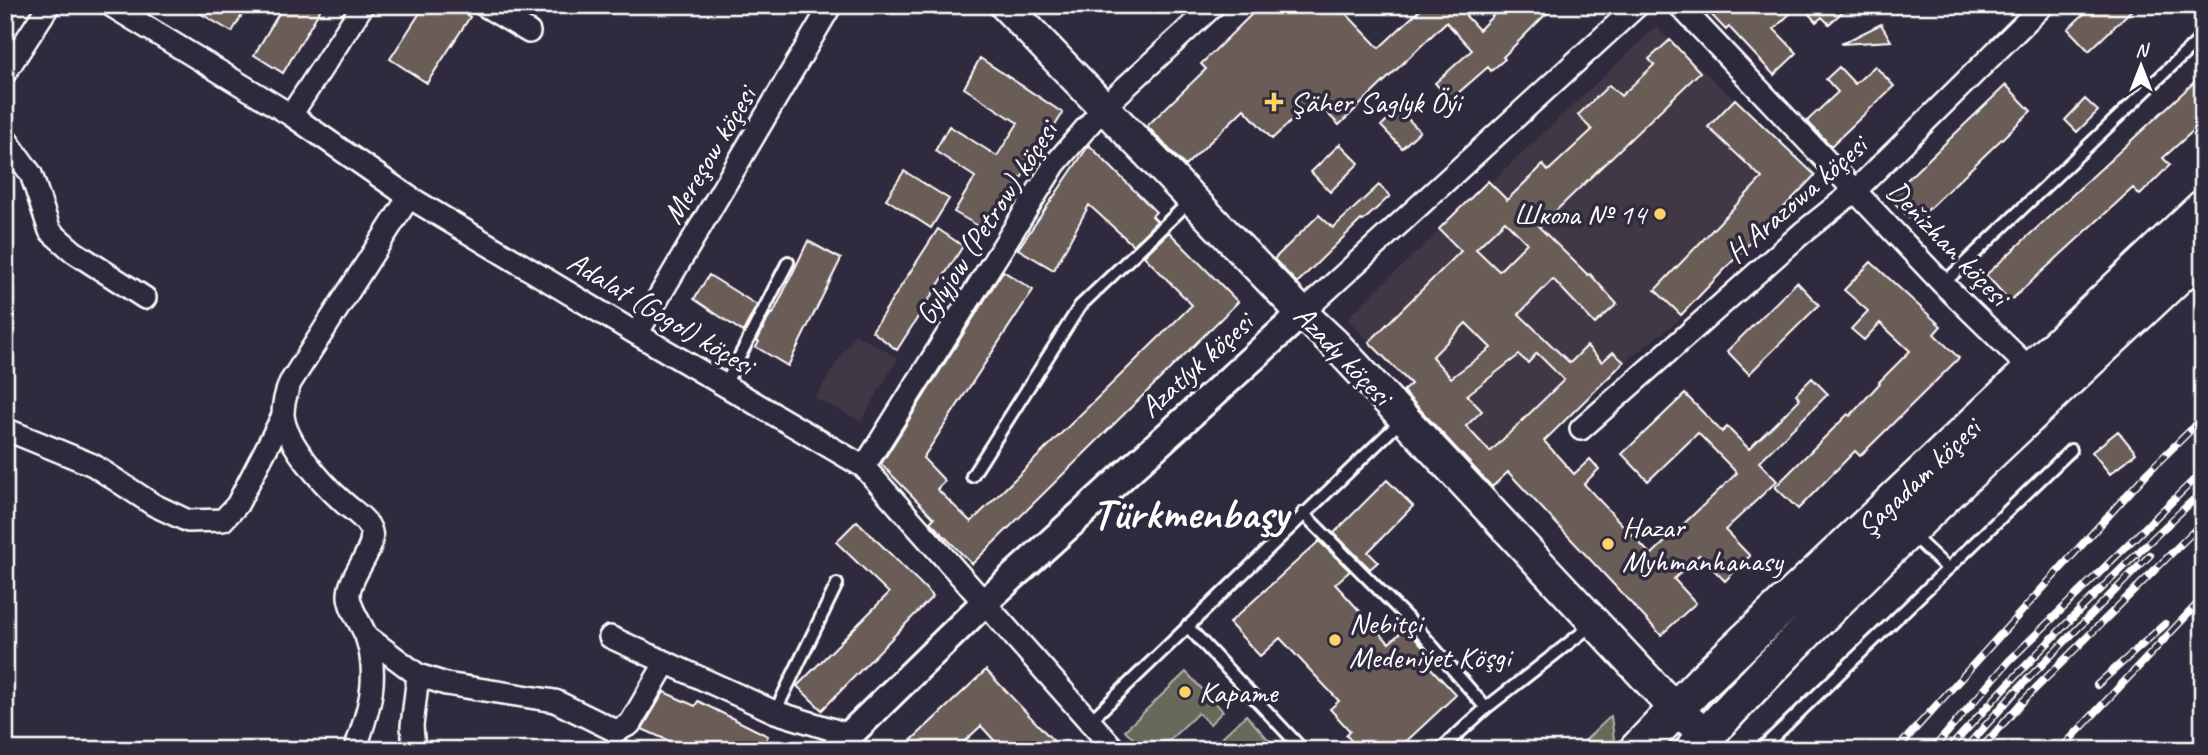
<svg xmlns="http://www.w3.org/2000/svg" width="2208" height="755" font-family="Caveat,sans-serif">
<rect width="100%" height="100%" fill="#2f2a3d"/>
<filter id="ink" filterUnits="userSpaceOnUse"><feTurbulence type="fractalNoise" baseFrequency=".0143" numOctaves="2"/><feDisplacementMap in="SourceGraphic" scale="14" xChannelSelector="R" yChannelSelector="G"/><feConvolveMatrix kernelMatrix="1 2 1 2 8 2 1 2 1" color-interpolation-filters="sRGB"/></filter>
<g filter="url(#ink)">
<path fill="#413945" d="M1656,27L1815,175L1677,322L1624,362L1496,483L1347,318Z
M855,334L898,358L861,421L815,398Z"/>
<path fill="#67695a" stroke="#b3b4ac" stroke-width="2" d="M1186,672L1223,711L1210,724L1198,713L1159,750H1144L1125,730Z
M1246,715L1278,750H1208Z
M1611,716L1615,747L1612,750H1575Z"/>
<path fill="#6a5d59" stroke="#fff" stroke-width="2" fill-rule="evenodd" d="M186,5H248L232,32Z
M284,5H323L283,73L254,55Z
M425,5H452L470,17L427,83L390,59Z
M1261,5H1338L1379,48L1425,5H1456L1479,30L1503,5H1555L1503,57L1505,59L1491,71L1488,67L1450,100L1435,83L1472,50L1446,22L1339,125L1314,100L1272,139L1244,109L1185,166L1147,126L1206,69L1201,64Z
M1702,5H1799L1774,29L1797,53L1774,75L1729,27L1726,30Z
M1801,5H1850L1829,24L1822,17L1816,22Z
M2093,5H2137L2089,51L2068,29Z
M1881,24L1891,41L1841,44Z
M1670,40L1700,72L1539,227L1588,275L1590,274L1617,304L1595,324L1553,279L1519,314L1570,363L1587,346L1602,362L1613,352L1624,362L1544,441L1574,474L1590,459L1599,469L1584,484L1651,555L1737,473L1698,433L1648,481L1622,454L1685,394L1722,432L1727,427L1749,449L1800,399L1796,394L1812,378L1828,394L1759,462L1777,481L1725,530L1750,556L1725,581L1699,555L1674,579L1696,603L1661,635L1508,472L1492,487L1403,391L1411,384L1369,342L1461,251L1439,229L1488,181L1507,200L1543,165L1548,171L1592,130L1578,115L1609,85L1621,96L1654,65L1649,59ZM1505,221L1527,243L1499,271L1476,249ZM1466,323L1491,348L1451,378L1432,357ZM1537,353L1564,380L1490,452L1466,426L1482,411L1467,395L1519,355L1528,363Z
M980,58L1063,113L987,231L954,212L975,177L935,151L949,126L997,156L1018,123L964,88Z
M1875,66L1894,86L1831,146L1807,121L1838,92L1826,79L1839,67L1855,84Z
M2203,74V122L2163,158L2170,165L2140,195L2133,188L2010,301L1986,275Z
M2006,85L2031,111L1914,223L1889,197Z
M1735,99L1815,175L1681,315L1655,290L1762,178L1708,127Z
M2085,99L2098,111L2077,132L2065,120Z
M1398,109L1420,131L1402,148L1381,126Z
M1340,144L1359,163L1330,192L1311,172Z
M1089,145L1156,212L1152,216L1157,221L1133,245L1089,205L1054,270L1018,249Z
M904,171L949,199L931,228L886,199Z
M1379,185L1390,196L1363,221L1361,220L1297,283L1274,259L1319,215L1333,228Z
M938,229L963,246L897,350L872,331Z
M1169,232L1238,302L972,564L930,522L934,518L881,464L1003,271L1033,290L923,458L945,481L937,489L971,522L1192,305L1144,256Z
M808,241L841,259L788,366L756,347L759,342L757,341L771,313L773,314Z
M1871,262L1941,326L1934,334L1959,358L1860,456L1855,451L1798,509L1775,487L1848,414L1850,416L1880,383L1879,382L1910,351L1880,323L1864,340L1851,329L1868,311L1844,290Z
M709,275L757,305L743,332L694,299Z
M1797,282L1819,305L1749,374L1727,351Z
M2118,431L2136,453L2110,474L2092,452Z
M1387,480L1413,506L1368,552L1378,562L1370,569L1334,533Z
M857,521L933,596L822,710L797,686L889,593L836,542Z
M1319,541L1350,571L1335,584L1389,643L1406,628L1434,660L1428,665L1456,695L1397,750H1360L1346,735L1350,731L1330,709L1339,701L1280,638L1260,656L1229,623Z
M986,670L1062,750H1003L981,726L955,750H901Z
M664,692L695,706L698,701L768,736L761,750H673L676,744L642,729Z"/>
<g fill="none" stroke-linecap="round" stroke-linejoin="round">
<g stroke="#fff" stroke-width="16">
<path id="service" d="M1943,284L2203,36
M725,385L788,262
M972,476L1080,306L1190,201
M1303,513L1416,627L1486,708
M1912,535L1948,569
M1187,626L1303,750
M775,712L837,584
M1089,722L1402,420
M1440,750L1486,708L1592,625
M1760,750L2071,450"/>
</g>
<g stroke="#fff" stroke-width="26">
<path id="minor" d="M110,5L291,115L409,197L637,334L864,467L1115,750
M484,5L529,32
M1679,5L1943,284L2030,369
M5,73L49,5
M291,115L363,5
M5,138L31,174L50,231L74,252L145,298
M1302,313L1638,5
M637,334L831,5
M5,429L93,465L154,505L188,521L223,520L237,505L283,416
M1581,429L1802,233L1856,190L2043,5
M864,467L1055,164L1104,107L1214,5
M366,636L418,675L446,684L555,701L616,731L630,724L666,662
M610,637L775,712L850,735
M355,750C369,710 380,677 366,636C361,623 350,610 349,596C348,576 376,551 371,532C368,519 351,510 342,501C323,484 284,441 283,414C283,403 286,393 290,383L409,197
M414,750L412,726L418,675"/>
</g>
<g stroke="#fff" stroke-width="32">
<path id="tertiary" d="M834,750L985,602L1302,313"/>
</g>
<g stroke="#fff" stroke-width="35">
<path id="secondary" d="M1005,5L1302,313L1334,343L1676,710L1707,735"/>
</g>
<g stroke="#fff" stroke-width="40">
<g id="trunk">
<path id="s1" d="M1637,750L1702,682L2203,208"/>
<path d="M1693,750C1853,575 2031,415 2203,252"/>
</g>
</g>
<use href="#service" stroke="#2f2a3d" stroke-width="10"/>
<use href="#minor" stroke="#2f2a3d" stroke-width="21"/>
<use href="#tertiary" stroke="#2f2a3d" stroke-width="26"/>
<use href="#secondary" stroke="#2f2a3d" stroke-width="30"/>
<use href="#trunk" stroke="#2f2a3d" stroke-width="35"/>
<g stroke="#fff" stroke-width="8">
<path id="rail" d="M2097,685L2165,624
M1896,750L2147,473L2203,418
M1932,750L2009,661L2203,471
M1948,750C2029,659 2114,574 2203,491
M1964,750L2017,690L2150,555
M1980,750L2024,700L2203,522
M2060,750L2203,598"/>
</g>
<use href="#rail" stroke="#2f2a3d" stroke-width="5" stroke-dasharray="16" stroke-linecap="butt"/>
</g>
</g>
<g fill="#ffd166" stroke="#2f2a3d" stroke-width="2.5">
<path d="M1270.5 91.5h7v7h7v7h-7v7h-7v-7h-7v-7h7z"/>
<circle cx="1660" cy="214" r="7"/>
<circle cx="1608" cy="544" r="7"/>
<circle cx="1335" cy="640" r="7"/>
<circle cx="1185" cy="692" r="7"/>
</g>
<g text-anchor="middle" stroke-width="7" stroke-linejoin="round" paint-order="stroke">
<g font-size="30" fill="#fff" stroke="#2f2a3d" text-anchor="start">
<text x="1290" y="112">Şäher Saglyk Öýi</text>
<text x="1646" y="224" text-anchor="end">Школа № 14</text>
<text x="1622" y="537">Hazar<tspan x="1622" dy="34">Myhmanhanasy</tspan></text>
<text x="1349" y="633">Nebitçi<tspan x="1349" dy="34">Medeniýet Köşgi</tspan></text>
<text x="1199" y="702">Карате</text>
</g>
<g font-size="30" fill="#fff" stroke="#2f2a3d">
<text transform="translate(709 155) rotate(-59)" y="10">Mereşow köçesi</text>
<text transform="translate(1796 199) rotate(-41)" y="10">H Arazowa köçesi</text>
<text transform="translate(986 223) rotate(-57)" y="10">Gylyjow (Petrow) köçesi</text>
<text transform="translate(1948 243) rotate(46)" y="10">Deňizhan köçesi</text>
<text transform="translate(661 313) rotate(31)" y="10">Adalat (Gogol) köçesi</text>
<text transform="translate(1343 355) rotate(46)" y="10">Azady köçesi</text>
<text transform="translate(1196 365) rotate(-42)" y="10">Azatlyk köçesi</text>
<text dy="10" stroke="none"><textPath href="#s1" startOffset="392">Şagadam köçesi</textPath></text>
</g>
<g font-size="44" font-weight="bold" fill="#fff" stroke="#2f2a3d">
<text x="1190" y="528">Türkmenbaşy</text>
</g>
</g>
<rect width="2208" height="755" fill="none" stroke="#2f2a3d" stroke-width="28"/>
<rect x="14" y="14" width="2180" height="727" fill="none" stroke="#fff" stroke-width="2.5" filter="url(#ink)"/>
<g transform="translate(2141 66)" stroke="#2f2a3d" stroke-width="5" paint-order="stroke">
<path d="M0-5L12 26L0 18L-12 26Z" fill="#ffffff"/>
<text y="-10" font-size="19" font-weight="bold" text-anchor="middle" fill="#ffffff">N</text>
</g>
</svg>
